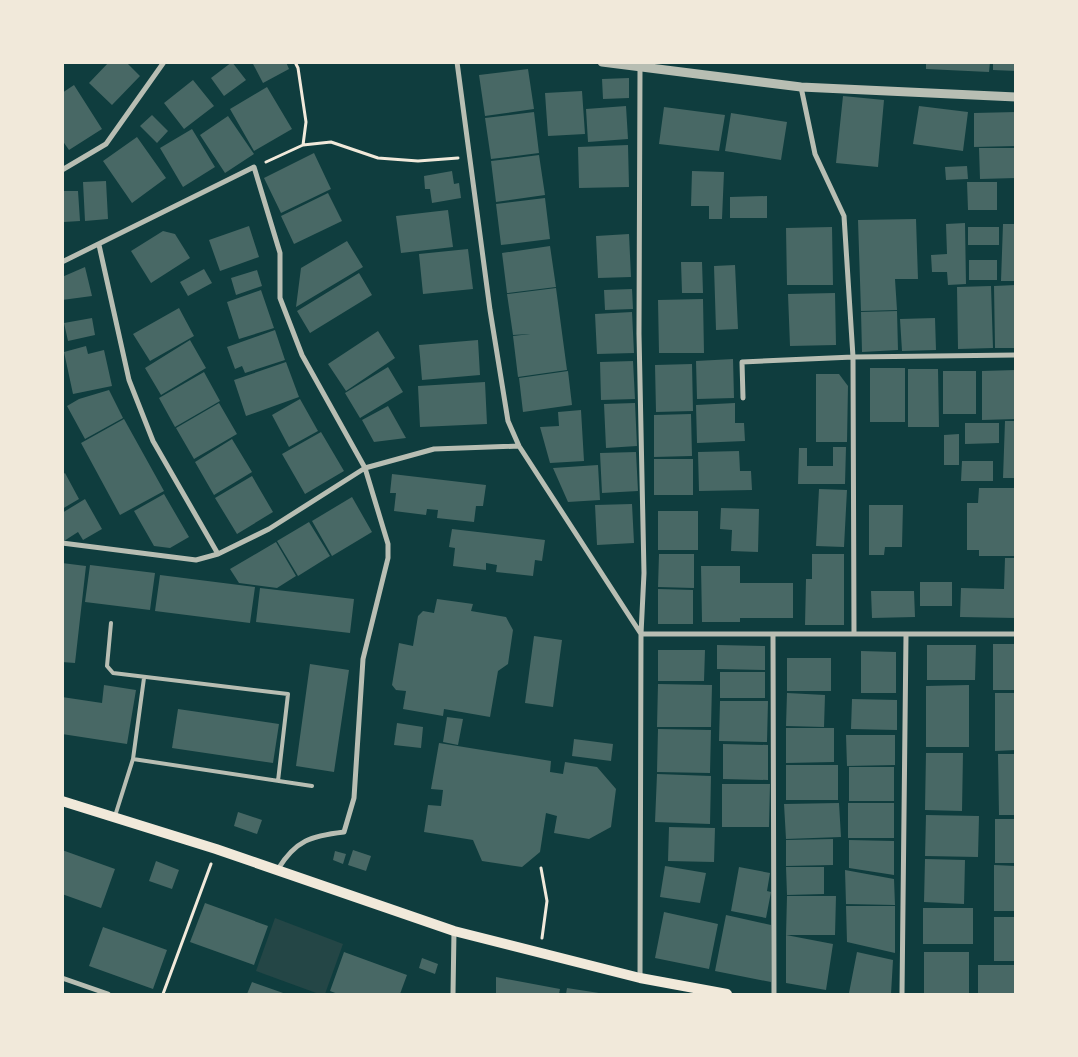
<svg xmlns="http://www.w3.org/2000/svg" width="1078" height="1057" font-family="Arial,sans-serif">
<rect width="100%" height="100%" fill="#0f3d3e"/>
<path fill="#244646" d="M275,918L343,944L325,994H319L256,971Z"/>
<path fill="#486865" d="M109,62H126L140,76L112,105L89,83Z
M232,62L246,80L224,96L211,78Z
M252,62H286L289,69L263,83Z
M926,62H990L989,72L926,69Z
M993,62H1016V71L993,70Z
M528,69L534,109L485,116L479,75Z
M629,78V98L603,99L602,79Z
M193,80L214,106L184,129L164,103Z
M74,85L102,129L69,150L62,140V93Z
M267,87L292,129L254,151L230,109Z
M582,91L585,134L548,136L545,93Z
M843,96L884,100L878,167L836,163Z
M626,106L628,139L588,142L586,109Z
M919,106L968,112L963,151L913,144Z
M664,107L725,115L719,151L659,144Z
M534,112L539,153L491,159L485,118Z
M1016,112V146L974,147V113Z
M731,113L787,122L781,160L725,151Z
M152,115L168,131L157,143L140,126Z
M228,116L254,154L225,173L200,135Z
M192,129L215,167L183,187L160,148Z
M137,137L166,178L132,203L103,161Z
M628,145L629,187L579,188L578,147Z
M979,148H1016V178L980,179Z
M314,153L331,189L281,213L264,178Z
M539,155L545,195L496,202L491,161Z
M967,166L968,179L946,180L945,167Z
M452,171L454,184L459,183L461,198L432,203L430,189H425L424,176Z
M692,171L724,172L722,219H709V206H691Z
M106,181L108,219L85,221L83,182Z
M967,182H997V210H968Z
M62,191H78L80,221L64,222Z
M328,193L342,221L294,244L281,216Z
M767,196V218H730V197Z
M545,198L550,239L501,245L496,204Z
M448,210L453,247L401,253L396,216Z
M916,219L918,279H895L897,310L861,311L858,220Z
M965,223L966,284L948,285L947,272H932L931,255L947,254L946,224Z
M1003,224H1016V281H1001Z
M249,226L259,257L220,271L209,240Z
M832,227L833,285H787L786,228Z
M968,227H999V245H968Z
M163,231L175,234L190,258L151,283L131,251Z
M629,234L631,277L598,278L596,236Z
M347,241L363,267L296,307L301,268Z
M550,246L556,287L507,293L502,253Z
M468,249L473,289L423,294L419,254Z
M969,260H997V280H969Z
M681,262H702L703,293H682Z
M735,265L738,329L716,330L714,266Z
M85,267L92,296L62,300V277Z
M204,269L212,283L188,296L180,282Z
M257,270L262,286L236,295L231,278Z
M359,273L372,295L310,333L297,311Z
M1016,285V348H995L994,286Z
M991,286L993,348L958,349L957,287Z
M556,288L567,370L518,377L513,336L530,334L513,335L507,294Z
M632,289L633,309L605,310L604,290Z
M261,290L274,328L239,339L227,302Z
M835,293L836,345L790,346L788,294Z
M703,299L704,353H659L658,300Z
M179,308L194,336L150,361L133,334Z
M897,311L898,350L862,352L861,312Z
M632,312L634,353L597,354L595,314Z
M92,318L95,335L68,341L64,323Z
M935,318L936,350L902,351L900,319Z
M275,330L285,360L245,373L242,366L235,369L227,347Z
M378,331L395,358L346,391L328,364Z
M190,340L206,368L161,395L145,368Z
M478,340L480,375L422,380L419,345Z
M86,346L88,354L104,350L112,386L73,394L64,352Z
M733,359L734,398L697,399L696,361Z
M633,361L635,399L601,400L600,362Z
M286,362L299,397L246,416L234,380Z
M692,364L693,411L656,412L655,365Z
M388,367L403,392L360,418L345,393Z
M870,368H905V422H870Z
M908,369H938L939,427H908Z
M1016,370V419L982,420V371Z
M568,371L572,405L523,412L519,378Z
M943,371H976V414H943Z
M204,372L220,401L175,427L159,398Z
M816,374H839L848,386L847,442H816Z
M485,382L487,424L420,427L418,386Z
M109,390L123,418L85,439L67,406L79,399Z
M300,399L318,431L289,447L272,415Z
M219,403L237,434L194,459L176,428Z
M635,403L637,446L606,448L604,404Z
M735,403V423H744L745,441L697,443L696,405Z
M388,406L406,438L374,442L362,420Z
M581,410L584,461L550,463L540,427L559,426L558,412Z
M691,414L692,456L654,457V415Z
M124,419L164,491L120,515L81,443Z
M1005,421H1016V478H1003Z
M965,423H999V443L965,444Z
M321,432L344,471L305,494L282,454Z
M959,434V465H944V435Z
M232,439L252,472L214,495L195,462Z
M833,447H846L845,484H798L799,448H807V466H833Z
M739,451L740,471H751L752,490L699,491L698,452Z
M636,452L638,491L602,493L600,453Z
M654,459H693V495H654Z
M962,461H993V481H961Z
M598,465L600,500L568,502L553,468Z
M65,473L79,499L62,509V475Z
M392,474L486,485L483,506H476L474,522L437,518L438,510L427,509L426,515L394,511L396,493H390Z
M252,476L273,512L237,534L215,498Z
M979,488H1016V556H979V550H967V503H978Z
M819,489L847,490L844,547L816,546Z
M164,494L189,537L170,548L154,546L134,511Z
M352,497L372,532L332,556L312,521Z
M85,499L102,529L83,540L78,532L64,541L62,513Z
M632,504L634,543L597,545L595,505Z
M869,505H903L902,547H885L884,555H869Z
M721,508L759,509L758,552L731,551L732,530L720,529Z
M658,511H698V550H658Z
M309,522L330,556L298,576L277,541Z
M452,529L545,540L542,561L535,560L533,576L496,572L497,565L486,563V570L453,566L455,548L449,547Z
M276,542L296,576L277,588L239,583L230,569Z
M659,554H694V588L658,587Z
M812,554H844V625H805L806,579H812Z
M1005,558H1016V618L960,617L961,588L1004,589Z
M62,563L86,566L75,663L62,662Z
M90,565L155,573L150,610L85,602Z
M701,566H740V583H793V618H740V622H702Z
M160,575L255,587L250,623L155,611Z
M920,582H952V606H920Z
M260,588L354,599L350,633L256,622Z
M658,589L693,590V624H658Z
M871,591H914L915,617L872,618Z
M437,599L473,604L471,611L506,617L513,630L508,664L498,671L490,717L444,709L443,716L403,709L406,691L396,690L392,685L399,643L413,646L418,616L423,611L434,613Z
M534,636L562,640L553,707L525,703Z
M993,644H1016V690H993Z
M717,645L765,646V670L717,669Z
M927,645H976L975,680H927Z
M658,650H705L704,681H658Z
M861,651L896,652V693H861Z
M787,658H831V691H787Z
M310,664L349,670L334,772L296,766Z
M720,672H765V698H720Z
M658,684L712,685L711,727H657Z
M104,685L136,690L127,744L62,734V697L102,703Z
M969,685V747H926V686Z
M787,693L825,695L824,727L786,726Z
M995,693H1016V750L995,751Z
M852,699L897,700V730L851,729Z
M720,701H768L767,742L719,741Z
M178,709L279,724L273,763L172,748Z
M447,717L463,719L458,745L443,742Z
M397,723L423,727L421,748L394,745Z
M786,728H834V762L786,763Z
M658,729L711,730L710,773L657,772Z
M846,735H895V765L847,766Z
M574,739L613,744L611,761L572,756Z
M439,743L551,761L550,772L563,774L565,762L597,767L616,789L611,827L589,839L554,833L557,816L546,813L540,852L522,867L482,861L473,840L424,832L428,805L441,806L443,790L431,789Z
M723,744L768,745V780L723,779Z
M926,753H963L962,811L925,810Z
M998,754H1016V815H999Z
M786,765H838V800H786Z
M849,767H894V801H849Z
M657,774L711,776L710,824L655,822Z
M722,784H770L769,827H722Z
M839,803L841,837L786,839L784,804Z
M848,803H894V838H848Z
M238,812L262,820L257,834L234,826Z
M926,815L979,816L978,857L925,856Z
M995,819H1016V863H995Z
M669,827L715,828L714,862L668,861Z
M833,839V865L786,866V840Z
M849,840L894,841V875L849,868Z
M62,850L115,869L101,908L62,894Z
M353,850L371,856L366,871L348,865Z
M335,851L346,854L343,864L333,860Z
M925,859L965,860L964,904L924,902Z
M156,861L179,870L172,889L149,881Z
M994,865L1016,866V911H994Z
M665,866L706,873L700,903L660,897Z
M739,867L770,873L767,891L771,892L766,918L731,911Z
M786,867H824V894L787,895Z
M845,870L894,879L895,905L846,904Z
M787,896H836L835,935H786Z
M205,903L268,926L254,965L190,942Z
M846,906H895V953L847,942Z
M923,908H973V944H923Z
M664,912L718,924L709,969L655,958Z
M726,915L771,925V982L715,971Z
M994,917H1016V961H994Z
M103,927L167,950L153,989L89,966Z
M786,935L833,944L826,990L786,983Z
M344,952L407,975L400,994H338L330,991Z
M857,952L893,960L891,994L849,993Z
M924,952H969V994H924Z
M422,958L438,964L435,974L419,968Z
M978,965H1016V994H978Z
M496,977L560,989L559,994H496Z
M252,982L286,994H247Z
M567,988L599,993V994H566Z"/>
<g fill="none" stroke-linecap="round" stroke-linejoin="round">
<path stroke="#f1e9da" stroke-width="3" d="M295,62L298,68L306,122L303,145
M266,162L303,145L331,142L378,158L418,161L458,158
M541,868L547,901L542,938
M163,994L211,864"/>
<path stroke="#b8beb3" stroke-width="4" d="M111,623L107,666L113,673L288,694L278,781
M133,759L312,786
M115,816L133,759L144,678"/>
<path stroke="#b8beb3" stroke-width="5" d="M457,62L490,310L508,421L519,446L641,634H1016
M640,69L639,334L644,573L641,634L640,978
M801,87L815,154L844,216L853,357L854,634
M62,170L106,144L164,62
M99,245L129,380L153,441L218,554
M62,262L254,167L280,253V298L302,355L365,468L388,544V558L363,659L354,798L344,832C311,836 296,840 278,869
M743,398L742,362L853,357L1016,355
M62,543L196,560L218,554L269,529L365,468L434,449L519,446
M773,634L774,994
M62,978L108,994
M453,994L454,931
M902,994L906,636"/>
<path stroke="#b8beb3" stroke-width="9" d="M602,62L801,87L1016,97"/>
<path stroke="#f1e9da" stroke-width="10" d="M62,801L216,849L454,931L640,978L727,994"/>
</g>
<rect width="1078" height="1057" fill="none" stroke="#f1e9da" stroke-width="128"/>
</svg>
